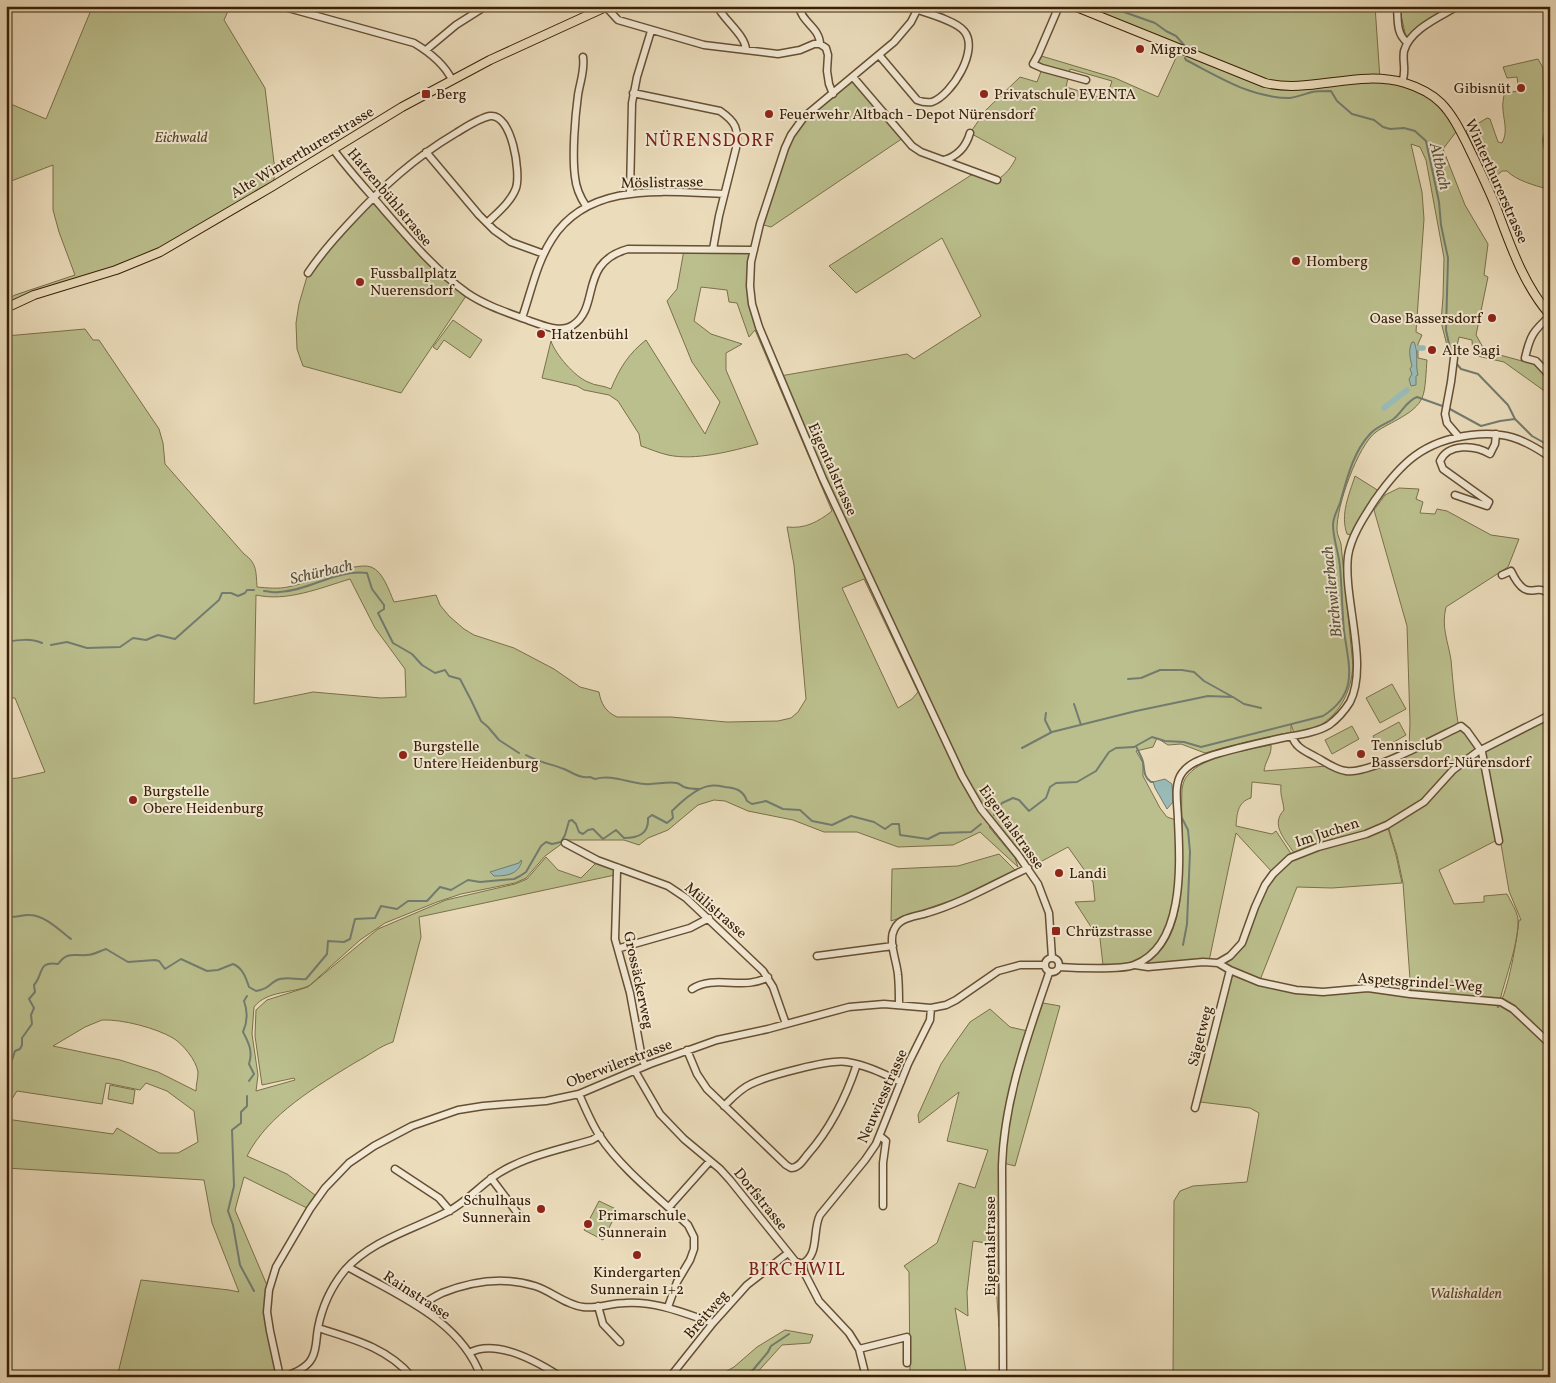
<svg xmlns="http://www.w3.org/2000/svg" width="1556" height="1383" font-family="Vollkorn,serif">
<rect width="100%" height="100%" fill="#ebdcbb"/>
<filter id="stains"><feTurbulence type="fractalNoise" baseFrequency=".004" numOctaves="4"/><feColorMatrix values="0 0 0 0 .2 0 0 0 0 .09 0 0 0 0 .02 0 0 0 .5 -.17"/></filter>
<radialGradient id="worn" r=".72"><stop offset=".6" stop-color="#630" stop-opacity="0"/><stop offset="1" stop-color="#630" stop-opacity=".3"/></radialGradient>
<path fill="#bbbf8d" stroke="#7a704a" fill-rule="evenodd" d="M86,6H194L204,10L206,6H223L229,9L224,20L265,88L275,171L273,186L171,246L6,308V300L15,295L75,275L59,232L53,210V165L6,183V102L46,119L91,10Z
M1105,6H1375L1380,79L1430,94L1459,128L1443,149L1465,205L1488,244L1484,275L1488,277L1476,335L1485,351L1522,361L1525,358L1536,361L1550,376V395L1504,362L1473,355L1472,340L1459,337L1455,354L1449,353L1441,322L1443,297L1444,258L1426,160L1420,147L1411,144L1422,192L1424,219L1416,332L1422,335L1418,344V358L1427,360C1426,369 1426,390 1422,398C1415,414 1390,422 1376,432C1358,445 1336,507 1337,530C1337,534 1340,540 1341,544L1353,666C1351,693 1339,717 1313,729C1307,731 1300,732 1294,733L1291,724V732L1239,744L1205,753L1181,744L1168,745L1157,738L1153,747L1136,751L1143,763V776L1160,808L1167,817L1176,820C1178,863 1183,943 1133,963C1124,967 1112,965 1103,965L1099,930H1093L1075,902L1095,901L1093,882L1068,847L1031,867L995,822L989,827L1015,858L1018,867L980,832L953,845L898,847L857,832H824L793,820L748,811L725,801L714,800L698,805L668,830L648,838L639,845L624,840H567L545,856L526,878L515,883L461,894L437,902L385,923L360,940L310,985C293,994 267,990 254,1007L252,1034L258,1075L256,1091L295,1080L294,1078L262,1085L255,1036L256,1010L267,1000L308,987L378,929L446,900L515,884L527,879L546,857L558,870L581,878L597,862L617,871L615,875L419,917L421,937L393,1042C380,1046 368,1056 356,1062C317,1086 268,1114 247,1156L287,1174L315,1195L307,1208L244,1177L235,1210L269,1290L268,1303L281,1377H117L141,1280L229,1290L239,1292L212,1223L204,1180L6,1168V1119L113,1134L117,1128L159,1153H178L198,1142L194,1111L167,1091L146,1083L140,1090L106,1083L102,1104L17,1091L6,1108V779L18,778L45,772L15,698H6V336L85,329L93,340H99L159,429L163,443L165,464L244,554C257,563 256,572 257,587C267,588 278,589 288,587C306,584 355,561 371,567C383,571 389,591 394,602L436,595L440,605L449,616L464,629L474,635L514,648L554,669L580,687L599,692C601,704 606,712 617,717H671L727,722L778,721L791,718L798,712L806,699L794,565L787,527C805,529 818,522 832,511L755,330L749,337L737,303L729,302L727,290L701,287L694,321L711,334L742,344L726,353V370L758,444C732,451 695,461 668,455C659,453 650,449 641,446L639,434L618,401L609,395L584,390L577,386L542,378L551,341C555,354 575,377 588,382C595,386 603,385 611,389C619,369 629,353 646,340L705,434L720,402L692,362L667,301L677,289L684,250H754L751,299L780,376L907,354L914,359L981,316L942,238L856,293L829,266L976,172L997,180C1006,174 1011,168 1016,158L970,133L986,110L1020,77L1037,82L1042,69L1033,64L1038,55L1115,78L1158,97L1180,49L1103,18ZM1070,69L1112,81L1106,99L1066,87ZM350,579L375,628L405,669L406,697L381,698L313,692L254,704L256,595C287,602 320,588 350,579ZM864,579L918,692L912,699L898,708L842,588ZM102,1020C122,1019 156,1028 173,1038C183,1044 196,1060 198,1072C198,1078 196,1085 196,1091L158,1072L120,1060L53,1046L85,1027Z
M1399,6H1458L1431,23L1407,42Z
M1538,59L1543,68L1544,112L1549,125C1537,141 1546,150 1549,168C1551,174 1550,182 1550,189H1547C1534,185 1517,181 1507,171H1502L1493,179L1483,166L1466,131L1487,118L1490,119L1498,142L1502,143C1508,132 1504,122 1503,110C1502,104 1504,98 1504,93L1519,91L1517,77L1507,78L1503,67Z
M853,77L903,138L771,227L760,224L785,148L797,125Z
M373,197L429,261L468,293L401,393L303,366L297,349L296,323L299,304L308,273Z
M453,320L482,340L470,358L444,340L437,350L433,347Z
M1355,476L1379,491L1351,535L1347,534C1340,514 1349,495 1355,476Z
M1399,488L1419,489L1416,499L1423,502L1420,513L1435,514L1437,509L1447,511L1491,535L1519,539L1508,567L1446,607C1441,627 1448,641 1451,660C1453,684 1455,706 1459,729L1466,732L1479,750L1452,768L1426,800L1386,824L1366,832L1294,853C1285,839 1270,825 1284,810C1283,799 1280,797 1281,785L1252,782L1251,798C1237,802 1237,815 1236,826L1272,834L1276,831L1292,855L1273,873L1236,833L1209,961L1149,966L1146,962C1154,956 1161,951 1166,943C1190,906 1180,833 1182,789C1183,784 1184,779 1188,775C1203,756 1248,750 1271,745C1272,755 1265,761 1264,771L1327,766L1345,774H1356L1367,771L1418,744L1409,747L1410,723L1407,626L1374,510L1385,495Z
M1392,684L1406,709L1380,723L1366,698Z
M1550,717V1377H1173L1174,1201L1180,1191L1193,1186L1247,1182L1259,1113L1250,1108L1200,1102V1093L1231,973L1296,991L1368,989L1496,1003L1498,1008C1509,988 1516,944 1519,920H1521L1509,891L1485,750Z
M1399,722L1406,735L1380,750L1373,736Z
M1352,726L1359,739L1332,754L1325,740Z
M1481,752L1497,840L1439,870L1454,904L1484,902V896L1507,894C1511,902 1517,911 1518,919C1520,939 1505,979 1500,1000L1411,993L1403,883L1397,855L1388,826L1425,804L1452,772Z
M1387,825L1396,855L1402,883L1332,888L1297,887L1260,980L1224,965V962L1238,952L1266,887L1275,874L1295,858Z
M999,854L1016,871L961,897L891,921L892,869L958,866Z
M1043,1003L1060,1006L1015,1166L999,1162V1327L993,1244L973,1241L967,1292L968,1316L955,1308L967,1377H910L909,1272L904,1266L937,1243L959,1183L975,1188L988,1150L947,1141L959,1092L919,1123L918,1115L941,1064L955,1043L970,1022L990,1009L1010,1027L1032,1032Z
M110,1085L135,1090L133,1104L108,1099Z
M599,1201L618,1210L603,1240L584,1230Z
M785,1330L813,1335L810,1343L782,1345L753,1377H716L734,1367L757,1347Z"/>
<path fill="#99bab6" stroke="#737c70" d="M1412,342H1414C1419,352 1415,365 1418,375L1416,376V385L1411,386L1409,379L1412,374L1410,369L1412,366C1410,358 1408,350 1412,342Z
M1165,779L1172,784L1173,802L1167,809L1155,788L1153,782Z
M521,860L522,861C518,875 506,876 494,876L490,872L519,863Z"/>
<g fill="none" stroke-linecap="round" stroke-linejoin="round">
<path stroke="#737c70" stroke-width="2" d="M1107,6L1155,23L1166,31L1176,36L1185,46
M1185,58L1186,60C1219,77 1251,98 1290,98C1297,97 1305,94 1312,92C1318,91 1325,91 1331,91L1337,101L1352,114L1374,120L1383,127L1390,129L1404,128L1415,131L1426,141L1439,202L1441,225L1448,258L1446,330L1451,353
M1456,363L1461,369L1478,374L1508,405L1515,419L1532,436L1550,446
M264,591C269,591 274,593 279,592C309,591 336,569 367,573L372,589L384,605V609L378,613L393,643L412,654L422,665L435,673L445,670L449,676L460,679L471,700L481,721L488,727L499,740L519,753
M6,642C18,640 30,638 42,643
M51,645L67,642L87,648L120,647L133,638L146,640L158,635L175,639L219,600L222,593H231L238,596L245,593L247,590H254
M1128,679L1141,678L1160,670H1182L1194,672L1204,681L1231,696
M1074,704L1081,725
M1046,713L1045,720L1051,732
M1136,746C1138,751 1142,757 1143,762C1145,771 1143,776 1151,782H1153
M1022,748L1052,732L1136,711L1208,696L1233,697L1244,704L1261,708
M526,755C538,762 551,764 564,769C572,772 580,779 590,777L595,779C612,774 628,783 645,784C655,785 667,781 677,783C680,784 682,786 684,787C689,789 694,789 700,789
M994,815L1002,803L1013,798L1019,800L1029,811L1046,798L1050,787L1056,783L1077,782L1096,771L1109,752L1116,748L1134,747L1152,737L1165,741L1184,742L1201,747L1323,716C1359,693 1349,667 1344,631C1342,610 1342,588 1340,567C1339,553 1333,539 1333,525C1333,517 1337,511 1340,503C1347,479 1353,452 1370,434C1376,427 1385,424 1392,420C1402,413 1406,401 1417,397L1448,408L1481,426L1500,421L1515,419
M1182,818L1188,830L1190,852L1187,924L1183,945
M6,916C14,919 22,914 30,915C46,916 59,930 71,939
M247,996L244,1001C248,1012 248,1021 243,1032C249,1043 253,1052 249,1064L254,1074L249,1081
M6,1068L11,1063L15,1051L20,1049L22,1045V1038L32,1024L31,1015L34,1008L29,999L35,992L34,985C44,974 37,961 58,964C68,951 73,956 87,955C93,955 100,951 106,949L128,962L155,960L159,961L165,969L181,959L207,971L218,970L233,964C243,968 246,978 249,987L256,991C271,988 267,985 277,980C285,976 297,980 306,979L327,954L328,941L344,942L350,939L355,919L375,918L381,906L397,909L408,901H427L440,887L451,890L468,880L480,882L514,879L520,876L526,872L541,846L546,842L552,844L561,842L565,835L569,821L572,820L576,824L579,832L583,834L588,830L593,829L603,839L616,830L624,838C638,838 649,834 648,818L652,815L667,823L673,818L672,811C681,802 696,788 709,786C714,785 720,786 725,787C736,788 743,790 747,801L752,804L766,801L783,809L800,810L812,821L832,825L851,816L874,822L885,829L892,824H899L900,835L928,839L940,833L971,832L981,824
M247,1096V1106L241,1112V1123L232,1130L234,1186L228,1211L233,1225L240,1265L254,1291
M743,1377L753,1370L768,1352L771,1346L789,1334"/>
<path stroke="#99bab6" stroke-width="5.5" d="M1419,348H1423
M1384,408L1407,390"/>
<g stroke="#664f33" stroke-width="9">
<path id="minor" d="M281,6L414,43C429,52 444,63 452,80
M717,6C724,20 746,36 746,50
M799,6C801,22 820,28 820,44
M919,6L911,22L894,42L804,117L791,135L785,148L760,224L751,262L750,286L752,304L759,327L823,479L962,776L981,809L1018,855L1038,884L1049,913L1052,958
M1059,6L1038,55L1033,64L1042,68L1086,80
M1397,6C1398,19 1396,34 1407,42
M606,7L618,20L704,45L778,54L800,50L814,44H820L826,48L828,55L827,71L829,84L833,94
M426,50L456,25L486,6
M879,55L917,100C922,102 926,103 932,102C952,95 980,49 964,31C956,21 930,14 918,10
M583,57C585,70 580,82 578,95C575,117 572,155 575,177C576,188 580,197 586,206
M853,77L912,146L921,152L997,180
M1402,82C1407,71 1402,62 1404,51C1410,29 1440,17 1458,6
M633,93L720,111C736,122 739,129 736,148L719,216L713,249
M1550,131L1547,140L1550,156
M333,149C349,171 367,190 384,210C410,240 435,270 467,293C486,306 509,313 530,321C543,325 560,334 573,325C601,306 578,263 628,249L754,250
M426,152L479,215L494,230L511,242L544,254
M944,160C958,156 966,147 970,133
M630,193L632,103L637,77L651,31
M308,273C320,255 334,239 349,223C382,187 414,158 456,133C466,127 479,118 490,116C512,113 521,173 516,188C511,202 497,213 487,223
M1550,316C1533,331 1530,336 1525,358L1536,361L1550,376
M522,318C531,292 537,262 552,239C589,181 664,192 724,194
M1454,358L1451,382L1445,414L1447,423L1459,437
M1455,495L1487,506L1489,502L1443,469L1440,461C1448,443 1475,445 1490,454L1495,444L1496,434
M1502,575L1511,571C1528,606 1535,580 1550,595
M1292,736C1295,747 1305,751 1314,756C1324,761 1335,770 1346,771C1368,775 1438,737 1461,726L1467,731L1482,752L1499,841
M565,843L597,860L668,886L686,898L763,971L773,987L786,1024
M619,868L617,871L615,939L630,993L642,1058L645,1066
M620,948L690,928L709,918
M817,956L893,946
M1045 965a7 7 0 1 1 14 0a7 7 0 1 1-14 0Z
M1218,963L1230,970L1259,982L1296,990L1323,992L1368,988L1410,994L1501,1002L1513,1009L1550,1044
M1135,965L1148,967L1203,962L1218,963L1230,956L1242,943L1255,907L1265,885L1273,874L1290,858L1318,847L1366,834L1387,825L1424,802L1453,770L1477,752L1550,715
M1059,967C1074,968 1122,970 1134,965C1185,946 1180,864 1178,821C1178,806 1173,785 1182,773C1189,763 1202,759 1213,755C1236,748 1259,743 1282,738C1297,735 1316,733 1329,725C1337,719 1345,710 1350,702C1369,665 1343,598 1348,556C1351,536 1364,517 1375,500C1401,463 1423,441 1471,435C1504,431 1522,438 1550,457
M692,989C714,974 745,991 768,977
M899,1005C899,995 899,985 898,975C897,962 888,941 894,930C899,917 915,917 927,913C962,903 995,883 1028,868
M687,1050L697,1074L707,1089L786,1165L791,1168C799,1168 803,1160 808,1154C831,1128 846,1097 857,1064
M635,1071L660,1114L684,1139L720,1169L730,1180L795,1261L802,1264
M579,1094C585,1108 591,1122 599,1135C622,1170 658,1197 688,1225L694,1237V1249L690,1260L677,1282L668,1307
M724,1106C732,1098 740,1089 751,1084C767,1076 830,1059 847,1062C866,1065 884,1074 901,1082
M1195,1108L1230,970
M880,1136L886,1141L883,1163V1206
M395,1169L439,1198L450,1211
M491,1178L522,1219
M669,1207L710,1161
M802,1264C820,1255 812,1230 820,1215L865,1160L876,1144L908,1064L930,1020L931,1008
M802,1264L805,1274L819,1301L849,1333L859,1349L866,1377
M348,1267C397,1295 461,1320 481,1377
M598,1306L603,1324L620,1342
M421,1308C425,1301 434,1297 442,1293C472,1281 503,1276 535,1286C551,1291 566,1305 583,1307C597,1309 611,1303 625,1303C656,1301 684,1313 713,1323
M318,1328C353,1339 388,1348 412,1377
M859,1349L907,1337V1363
M469,1353C496,1338 538,1362 561,1377
M280,1377L270,1331L267,1312L269,1290L276,1267L310,1209L325,1188L349,1163L374,1146L412,1126L458,1110L483,1106L546,1101L579,1094L650,1064L717,1040L768,1029L849,1007L884,1004L931,1008L946,1005L956,1000L998,971L1020,965H1044
M284,1377C294,1373 307,1368 312,1358C317,1349 316,1338 318,1328C322,1307 331,1287 345,1270C372,1240 412,1230 447,1212C467,1202 480,1185 499,1173C526,1156 561,1149 592,1140L600,1135
M670,1377L713,1323L747,1285L788,1253
M1003,1377L1002,1166C1004,1099 1028,1035 1049,973"/>
</g>
<g stroke="#392006" stroke-width="10">
<path id="major" d="M1074,6L1265,83C1311,94 1358,69 1405,83C1418,87 1431,93 1441,103C1452,114 1460,130 1467,144C1477,165 1487,185 1496,207C1510,244 1523,284 1550,315
M6,308L34,295L116,270L160,252L273,186L402,107L490,60L608,6"/>
</g>
<use href="#minor" stroke="#f2e8d3" stroke-width="6"/>
<use href="#major" stroke="#ebdcbb" stroke-width="8"/>
</g>
<g fill="#8f2418" stroke="#f2e8d3" stroke-width="2">
<circle cx="1140" cy="49" r="5"/>
<circle cx="1521" cy="88" r="5"/>
<rect x="421" y="89" width="10" height="10" rx="2.5"/>
<circle cx="984" cy="94" r="5"/>
<circle cx="769" cy="114" r="5"/>
<circle cx="1296" cy="261" r="5"/>
<circle cx="360" cy="282" r="5"/>
<circle cx="1492" cy="318" r="5"/>
<circle cx="541" cy="334" r="5"/>
<circle cx="1432" cy="350" r="5"/>
<circle cx="1361" cy="754" r="5"/>
<circle cx="403" cy="755" r="5"/>
<circle cx="133" cy="800" r="5"/>
<circle cx="1059" cy="873" r="5"/>
<rect x="1051" y="926" width="10" height="10" rx="2.5"/>
<circle cx="541" cy="1209" r="5"/>
<circle cx="588" cy="1224" r="5"/>
<circle cx="637" cy="1255" r="5"/>
</g>
<g text-anchor="middle" stroke-width="4" stroke-linejoin="round" paint-order="stroke">
<g font-size="15" fill="#392006" stroke="#f2e8d3" text-anchor="start">
<text x="1150" y="54">Migros</text>
<text x="1511" y="93" text-anchor="end">Gibisnüt</text>
<text x="436" y="99">Berg</text>
<text x="994" y="99">Privatschule EVENTA</text>
<text x="779" y="119">Feuerwehr Altbach - Depot Nürensdorf</text>
<text x="1306" y="266">Homberg</text>
<text x="370" y="278">Fussballplatz<tspan x="370" dy="17">Nuerensdorf</tspan></text>
<text x="1482" y="323" text-anchor="end">Oase Bassersdorf</text>
<text x="551" y="339">Hatzenbühl</text>
<text x="1442" y="355">Alte Sagi</text>
<text x="1371" y="750">Tennisclub<tspan x="1371" dy="17">Bassersdorf-Nürensdorf</tspan></text>
<text x="413" y="751">Burgstelle<tspan x="413" dy="17">Untere Heidenburg</tspan></text>
<text x="143" y="796">Burgstelle<tspan x="143" dy="17">Obere Heidenburg</tspan></text>
<text x="1069" y="878">Landi</text>
<text x="1066" y="936">Chrüzstrasse</text>
<text x="531" y="1205" text-anchor="end">Schulhaus<tspan x="531" dy="17">Sunnerain</tspan></text>
<text x="598" y="1220">Primarschule<tspan x="598" dy="17">Sunnerain</tspan></text>
<text x="637" y="1277" text-anchor="middle">Kindergarten<tspan x="637" dy="17">Sunnerain 1+2</tspan></text>
</g>
<g font-size="15" font-style="italic" fill="#5a4828" stroke="#f2e8d3">
<text x="181" y="142">Eichwald</text>
<text x="1466" y="1298">Walishalden</text>
</g>
<g font-size="15" fill="#392006" stroke="#f2e8d3">
<text transform="translate(302 152) rotate(-31)" y="5">Alte Winterthurerstrasse</text>
<text transform="translate(1497 181) rotate(66)" y="5">Winterthurerstrasse</text>
<text transform="translate(662 182) rotate(-1)" y="5">Möslistrasse</text>
<text transform="translate(390 197) rotate(50)" y="5">Hatzenbühlstrasse</text>
<text transform="translate(833 469) rotate(66)" y="5">Eigentalstrasse</text>
<text transform="translate(1012 827) rotate(54)" y="5">Eigentalstrasse</text>
<text transform="translate(1327 832) rotate(-18)" y="5">Im Juchen</text>
<text transform="translate(716 910) rotate(41)" y="5">Mülistrasse</text>
<text transform="translate(639 980) rotate(78)" y="5">Grossäckerweg</text>
<text transform="translate(1420 982) rotate(4)" y="5">Aspetsgrindel-Weg</text>
<text transform="translate(1200 1036) rotate(-76)" y="5">Sägetweg</text>
<text transform="translate(619 1063) rotate(-21)" y="5">Oberwilerstrasse</text>
<text transform="translate(882 1096) rotate(-66)" y="5">Neuwiesstrasse</text>
<text transform="translate(761 1199) rotate(51)" y="5">Dorfstrasse</text>
<text transform="translate(990 1246) rotate(-90)" y="5">Eigentalstrasse</text>
<text transform="translate(417 1295) rotate(33)" y="5">Rainstrasse</text>
<text transform="translate(706 1314) rotate(-49)" y="5">Breitweg</text>
</g>
<g font-size="16" font-style="italic" fill="#564e3b" stroke="#f2e8d3">
<text transform="translate(1441 166) rotate(77)" y="6">Altbach</text>
<text transform="translate(321 571) rotate(-13)" y="6">Schürbach</text>
<text transform="translate(1331 592) rotate(-96)" y="6">Birchwilerbach</text>
</g>
<g font-size="18" letter-spacing="1" fill="#7a1f14" stroke="#f2e8d3">
<text x="710" y="146">NÜRENSDORF</text>
<text x="797" y="1275">BIRCHWIL</text>
</g>
</g>
<rect width="1556" height="1383" fill="none" stroke="#ebdcbb" stroke-width="25"/>
<rect x="8" y="8" width="1541" height="1368" fill="none" stroke="#392006" stroke-width="2.5"/>
<rect x="12" y="12" width="1531" height="1358" fill="none" stroke="#392006"/>
<rect width="100%" height="100%" filter="url(#stains)"/>
<rect width="100%" height="100%" fill="url(#worn)"/>
</svg>
